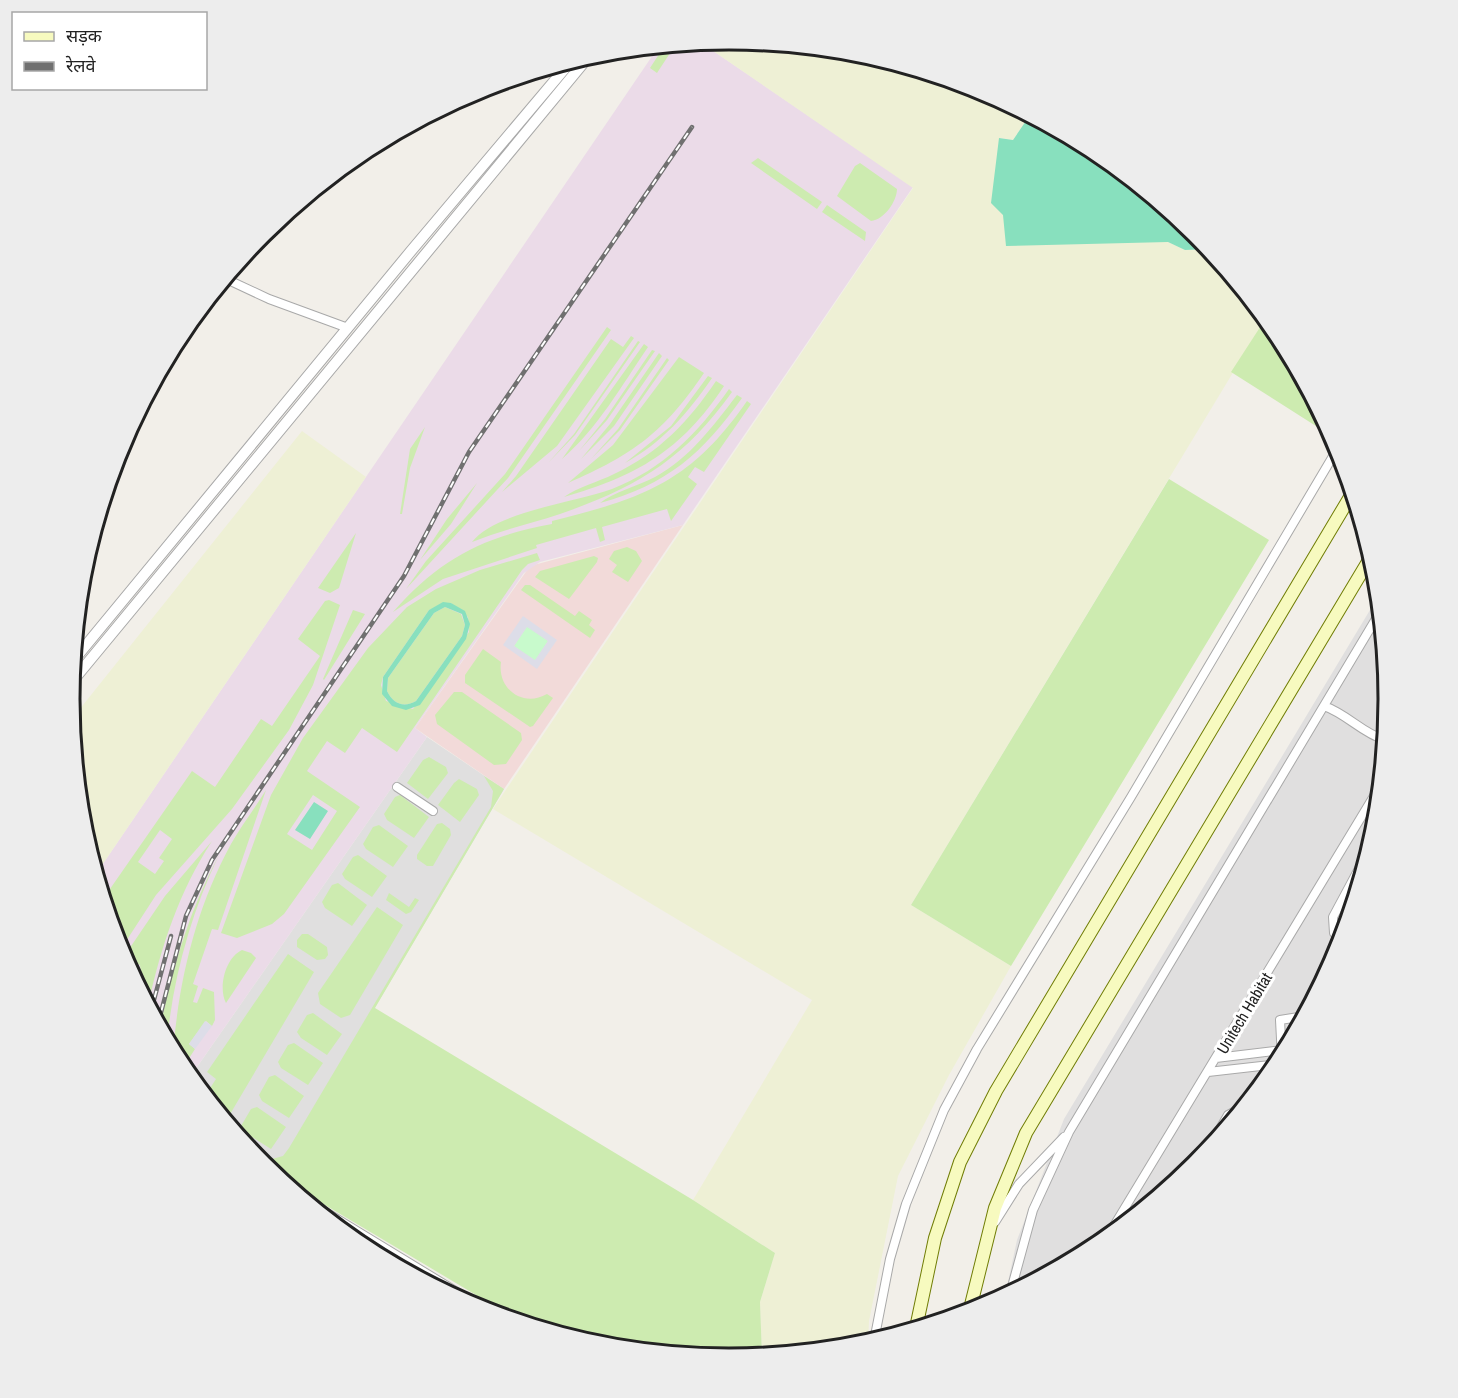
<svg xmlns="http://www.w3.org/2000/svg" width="1458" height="1398" font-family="'Archivo Narrow','Noto Sans Devanagari',sans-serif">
<rect width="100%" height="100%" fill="#f2efe9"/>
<path fill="#e0dfdf" d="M1379,595L1389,699L1376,828L1339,952L1278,1066L1195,1166L1095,1248L1005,1296L1017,1240L1064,1119Z
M427,737L504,789L276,1175L262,1165L190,1077Z"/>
<path fill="#f2dad9" d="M683,525L504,789L415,728L530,566Z"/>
<path fill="#ebdbe8" d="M700,42L913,187L683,525L540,562L524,573L415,728L427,737L190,1077L180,1065L119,951L96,874L659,46Z"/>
<path fill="#eef0d5" d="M729,39L858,52L884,67L888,61L982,89L1030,115L1013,140L1000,138L1168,242L1185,250L1210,249L1266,318L911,905L1011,966L949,1075L898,1176L869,1321L868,1343L762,1356L760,1302L775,1253L693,1200L812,1000L493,809L913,188L700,42Z
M302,431L366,477L96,874L82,827L71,720Z"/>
<path fill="#cdebb0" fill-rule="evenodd" d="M676,44L657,73L650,68L665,45Z
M758,158L822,202L817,209L751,163Z
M860,163L897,189C897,201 884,220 871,221L837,196L855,166Z
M827,205L866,232L865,241L822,212Z
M1266,318L1278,333L1330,435L1231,372Z
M607,327L611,330L508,478L406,589L426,561L505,474Z
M631,336L634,338L557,446L502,492L516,476L611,339L623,347Z
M638,341L640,342L575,435L548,463L574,434Z
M644,344L648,347C622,385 598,428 562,459Z
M652,350L655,351L607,420L579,451L605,419Z
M659,353L662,356L614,426L581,459L610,424Z
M679,357L704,373C663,433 634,454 568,483L613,445Z
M667,358L669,360L620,430L591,459L618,429Z
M708,376L712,378C687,414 663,442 625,463L671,426Z
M716,381L724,386C681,451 637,476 564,497C578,487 598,482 614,474C659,453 689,421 716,381Z
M729,389L732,392C684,459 638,487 560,514C530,524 501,530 472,542C495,512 576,502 612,489C663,469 698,433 729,389Z
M737,395L742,398C703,453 667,485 600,503C614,492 638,486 655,477C690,458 713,426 737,395Z
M747,401L751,404L704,472L695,467L688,477L697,484L671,521L667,509L602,527L605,540L600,542L596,528L536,545L537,548L443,579L393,612C440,559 482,537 552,524V521C644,498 691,482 747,401Z
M425,427L410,468L402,514H400L410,449Z
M1169,479L1269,540L1011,966L911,905Z
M477,483L451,524L420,560L447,519Z
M356,533L339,588L330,593L318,588Z
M627,547L636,551L642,561L628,582L612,572L617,565L609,559L614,551Z
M537,553L540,560L528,564L522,570L397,752L362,728L345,753L327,741L307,771L360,807L284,914L272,924L237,938L221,933L271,795L303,738L368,648L407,607L436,589L480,570ZM451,603L468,617L469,632L413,709L386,701L381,685L383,677L429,610ZM313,795L337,811L312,850L287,834Z
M594,556L598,558L597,562L569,599L535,577L540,571Z
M525,585H530L575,616L579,611L592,620L589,625L595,630L590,638L521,590Z
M329,600L340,605L313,685L289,730L232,809L156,895L119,952L103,899L192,771L215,787L261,719L272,726L320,656L298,639L325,601ZM160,830L172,839L159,858L164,861L155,874L138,862Z
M445,607L461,614L465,625L462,636L416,701C404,708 393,704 387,691L388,678L434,613Z
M353,610L365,614L324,680L323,679Z
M483,649L501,662C497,689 523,708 547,694L553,698L533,726L530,727L465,683V675Z
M454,692H462L521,733L522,740L506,764L494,765L437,724L435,715Z
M429,757L446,767L448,773L428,799L407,783L423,760Z
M484,776L504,789L375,1008L693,1200L775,1253L760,1302L762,1356L729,1359L600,1346L523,1323L268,1171L243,1142L272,1159L283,1156L289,1148L491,807L493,791Z
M459,779L477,789L479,795L460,822L438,805L454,783Z
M266,790L218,930L212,929L193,984L198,986L193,1002L197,1003L203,988L214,992L215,1020L212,1026L206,1021L189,1044L195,1049L186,1063L173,1052C179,980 196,908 231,844C241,826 255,808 266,790Z
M400,795L429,817L414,838L387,820L384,814L395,797Z
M442,823L450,829L451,835L433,866H427L417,859V855L437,824Z
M379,825L408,846L393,867L366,849L363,844L373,827Z
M212,841C179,892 161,946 148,1006L136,983L141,975L140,965L130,960L124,961L123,958L165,896Z
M219,855C191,913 173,978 167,1042L160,1028C172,968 190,909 219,855Z
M358,855L387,876L372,897L345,879L342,874L353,857Z
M338,883L367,905L352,926L325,908L322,902L332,885Z
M389,893L409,907L415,898L419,900L411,912L406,914L386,900Z
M377,907L403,925L350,1015L341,1018L320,1004L318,993Z
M302,934H308L327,947L328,955L325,959L317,960L297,947V940Z
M242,950L251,953L256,958L226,1003C218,988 225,958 242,950Z
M288,954L314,972L226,1121L205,1096L216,1079L207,1072Z
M313,1013L342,1034L327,1055L301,1038L297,1032L307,1015Z
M294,1043L323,1063L308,1085L281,1068L278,1062L288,1045Z
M275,1075L304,1096L289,1118L262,1101L259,1095L269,1077Z
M257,1107L286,1127L271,1149L244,1132L241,1126L251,1109Z"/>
<path fill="#c8facc" d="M527,626L548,641L535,661L514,646Z"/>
<path fill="#88e0be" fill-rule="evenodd" d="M1030,115L1096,150L1196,233L1210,249L1185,250L1168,242L1006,246L1003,215L991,203L999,138L1013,140Z
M443,602L451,603L465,611L470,624L466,639L420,705L406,710L392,706L382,694L383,677L429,610ZM445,607L462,614L465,625L462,636L416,701C404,708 393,704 387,691L388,678L434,613Z
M314,802L328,811L310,839L295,830Z"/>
<path fill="#dddde8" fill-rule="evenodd" d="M523,616L557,640L537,669L503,645ZM527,627L548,641L535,660L514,646Z
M205,1021L212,1026L195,1049L189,1044Z"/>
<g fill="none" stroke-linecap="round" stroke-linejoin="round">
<g stroke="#a9a9a9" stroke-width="10">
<path id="minor" d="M224,278L269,299L348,328
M1324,706C1347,714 1362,733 1385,740
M397,787L433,811
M1342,940L1334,933L1333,917L1370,848
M1216,1058L1282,1050
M1282,1058L1280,1020L1305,1016
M1208,1072L1279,1064
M1207,1151L1228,1115L1245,1106
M301,1197L493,1314
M995,1222L1019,1184L1064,1137
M1106,1239L1380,786
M1010,1294L1033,1210L1069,1132L1380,612
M874,1341L890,1259L906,1204L944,1110L977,1049L1131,797L1339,446"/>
</g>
<g stroke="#a9a9a9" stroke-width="12">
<path id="tertiary" d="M73,661L411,251L572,60
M71,683L590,55"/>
</g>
<g stroke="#707d05" stroke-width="14">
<path id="secondary" d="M969,1313L995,1208L1026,1133L1372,555
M916,1328L935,1238L960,1162L996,1091L1353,492"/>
</g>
<use href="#minor" stroke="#fff" stroke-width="8"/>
<use href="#tertiary" stroke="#fff" stroke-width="10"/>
<use href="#secondary" stroke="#f7fabf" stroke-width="12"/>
<g stroke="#707070" stroke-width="4.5">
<path id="rail" d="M151,1011L171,936
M158,1024L186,916L212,860L404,576L469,452L692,127"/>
</g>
<use href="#rail" stroke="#fff" stroke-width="2" stroke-dasharray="7" stroke-linecap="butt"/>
</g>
<g text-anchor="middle" stroke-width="6" stroke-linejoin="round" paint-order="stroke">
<g font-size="16" fill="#222" stroke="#fff">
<text transform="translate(1244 1013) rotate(-59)" y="6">Unitech Habitat</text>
</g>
</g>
<path d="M0 0H1458V1398H0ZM80 699a649 649 0 1 1 1298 0a649 649 0 1 1-1298 0Z" fill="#ededed" fill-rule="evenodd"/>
<path fill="none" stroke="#222" stroke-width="3" d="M80 699a649 649 0 1 1 1298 0a649 649 0 1 1-1298 0Z"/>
<rect x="12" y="12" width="195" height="78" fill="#ffffff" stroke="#a7a7a7" stroke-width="1.5"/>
<rect x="24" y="32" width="30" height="9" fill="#f7fabf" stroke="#a7a7a7" stroke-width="1.5"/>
<text x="66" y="42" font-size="18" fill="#222222">सड़क</text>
<rect x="24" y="62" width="30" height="9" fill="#707070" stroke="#a7a7a7" stroke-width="1.5"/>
<text x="66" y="72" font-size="18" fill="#222222">रेलवे</text>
</svg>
